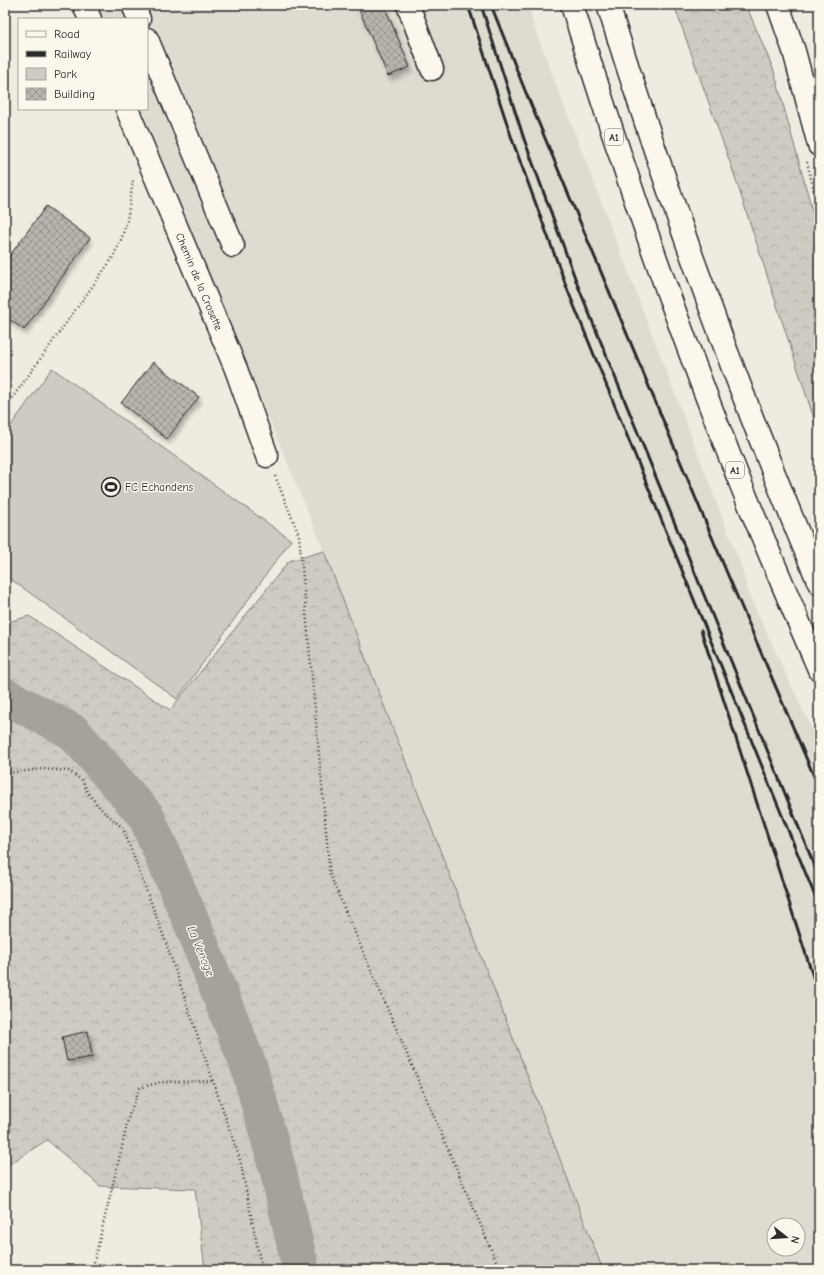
<svg xmlns="http://www.w3.org/2000/svg" width="824" height="1275" font-family="'Comic Neue',sans-serif">
<defs>
<pattern id="forest-crowns" width="20" height="18" patternUnits="userSpaceOnUse"><rect width="20" height="18" fill="#cecbc2"/><path d="M2 6a3 3 0 1 1 6 0M12 15a3 3 0 1 1 6 0" fill="none" stroke="#b1aea7"/></pattern>
<pattern id="building-cross-hatch" width="8" height="8" patternUnits="userSpaceOnUse"><rect width="8" height="8" fill="#b8b5ae"/><path d="M0 0l8 8M0 8l8-8" fill="none" stroke="#96938e"/></pattern>
<filter id="shadow"><feDropShadow dx="2.5" dy="4.5" stdDeviation="2" flood-color="#0004"/></filter>
</defs>
<rect width="100%" height="100%" fill="#eeebe0"/>
<filter id="ink" filterUnits="userSpaceOnUse"><feTurbulence type="fractalNoise" baseFrequency=".025" numOctaves="2"/><feDisplacementMap in="SourceGraphic" scale="8" xChannelSelector="R" yChannelSelector="G"/><feConvolveMatrix kernelMatrix="1 2 1 2 8 2 1 2 1" color-interpolation-filters="sRGB"/></filter>
<g filter="url(#ink)">
<path fill="#dedbd1" fill-rule="evenodd" d="M97,5H529L533,24L741,566L750,597L819,745V1270H603L324,551L140,109H147V19H103ZM774,1225H798V1249H774Z"/>
<path fill="#cecbc2" stroke="#7c7b76" d="M52,368L291,540L177,699L5,575V434Z"/>
<path fill="url(#forest-crowns)" stroke="#7c7b76" d="M674,5H746L774,71L819,235V434L732,168Z
M324,551L603,1270H205L195,1189L100,1186L47,1140L5,1167V623L29,616L170,710L289,561Z"/>
<g fill="none" stroke-linecap="round" stroke-linejoin="round">
<path stroke="#a4a29a" stroke-width="37" d="M5,696L73,732L146,816L192,923L249,1067L278,1170L301,1270"/>
</g>
<path fill="url(#building-cross-hatch)" stroke="#2b2b2b" filter="url(#shadow)" d="M357,5H384L410,67L388,76Z
M46,206L90,238L24,330L5,316V262Z
M153,362L199,397L167,439L121,403Z
M88,1031L92,1057L67,1061L62,1037Z"/>
<g fill="none" stroke-linecap="round" stroke-linejoin="round">
<g stroke="#2b2b2b" stroke-width="25">
<g id="minor">
<path d="M84,5L90,19"/>
<path d="M133,5L139,19"/>
<path d="M408,5L432,69"/>
<path d="M147,39L233,246"/>
<path id="s1" d="M127,109L236,369L267,456"/>
</g>
</g>
<g stroke="#2b2b2b" stroke-width="25">
<path id="major" d="M778,5L794,51L819,145"/>
</g>
<g stroke="#2b2b2b" stroke-width="25">
<path id="highway" d="M572,5C617,151 667,296 723,439C753,517 786,593 819,669
M608,5C669,201 739,394 819,583"/>
</g>
<path stroke="#2b2b2b" stroke-width="2.5" stroke-dasharray="1 3" stroke-linecap="butt" d="M807,162L819,212
M5,408L112,259L121,240L127,221L133,180
M275,476L299,535L330,875L500,1270
M5,775L8,773L43,769L69,771L83,781L87,792L102,810L123,828L165,940L240,1160L262,1270
M92,1270L121,1151L129,1115L140,1088L161,1082L213,1081"/>
<use href="#minor" stroke="#fbf7ec" stroke-width="22"/>
<use href="#major" stroke="#fbf7ec" stroke-width="22"/>
<use href="#highway" stroke="#fbf7ec" stroke-width="22"/>
<path stroke="#2b2b2b" stroke-width="3" d="M468,5L513,142L568,291L819,906
M481,5L524,139L578,286L819,877
M491,5L524,88L727,573L819,788
M701,630L819,995"/>
</g>
</g>
<defs>
<g id="stadium-ring" transform="scale(1)"><circle r="9.5" fill="#fbf7ec" stroke="#2b2b2b" stroke-width="1.5"/><path d="M0-5a6.5 5 0 1 0 0 10a6.5 5 0 1 0 0-10ZM-3.5-1.8h7v3.6h-7Z" fill="#2b2b2b"/></g>
</defs>
<g fill-rule="evenodd">
<use href="#stadium-ring" x="111" y="487"/>
</g>
<g text-anchor="middle" stroke-width="3" stroke-linejoin="round" paint-order="stroke">
<g fill="#fbf7ec" stroke="#696865" stroke-width="1">
<rect x="605" y="129" width="18" height="16" rx="3"/>
<rect x="726" y="462" width="18" height="16" rx="3"/>
</g>
<g font-size="10" font-weight="bold" fill="#2b2b2b">
<text x="614" y="141">A1</text>
<text x="735" y="474">A1</text>
</g>
<g font-size="11" fill="#2b2b2b" stroke="#fbf7ec">
<text dy="4" stroke="none"><textPath href="#s1" startOffset="187">Chemin de la Crosette</textPath></text>
</g>
<g font-size="11" fill="#2b2b2b" stroke="#fbf7ec" text-anchor="start">
<text x="125" y="491">FC Echandens</text>
</g>
<g font-size="12" font-style="italic" fill="#555552" stroke="#fbf7ec">
<text transform="translate(201 951) rotate(68)" y="4">La Venoge</text>
</g>
</g>
<rect width="824" height="1275" fill="none" stroke="#fbf7ec" stroke-width="20"/>
<rect x="10" y="10" width="804" height="1255" fill="none" stroke="#2b2b2b" stroke-width="1.5" filter="url(#ink)"/>
<rect x="18" y="18" width="130" height="92" fill="#fbf7ec" stroke="#a8a59f"/>
<rect x="26" y="31" width="20" height="6" fill="#fbf7ec" stroke="#a8a59f"/>
<text x="54" y="38" font-size="12" fill="#2b2b2b">Road</text>
<rect x="26" y="51" width="20" height="6" fill="#2b2b2b" stroke="#a8a59f"/>
<text x="54" y="58" font-size="12" fill="#2b2b2b">Railway</text>
<rect x="26" y="68" width="20" height="12" fill="#cecbc2" stroke="#a8a59f"/>
<text x="54" y="78" font-size="12" fill="#2b2b2b">Park</text>
<rect x="26" y="88" width="20" height="12" fill="url(#building-cross-hatch)" stroke="#a8a59f"/>
<text x="54" y="98" font-size="12" fill="#2b2b2b">Building</text>
<g transform="translate(786 1237) rotate(107)"><circle r="19" fill="#fbf7ec" stroke="#a8a59f"/>
<path d="M0-3L7 15L0 10L-7 15Z" fill="#2b2b2b"/>
<text y="-6" font-size="11" font-weight="bold" text-anchor="middle" fill="#2b2b2b">N</text>
</g>
</svg>
